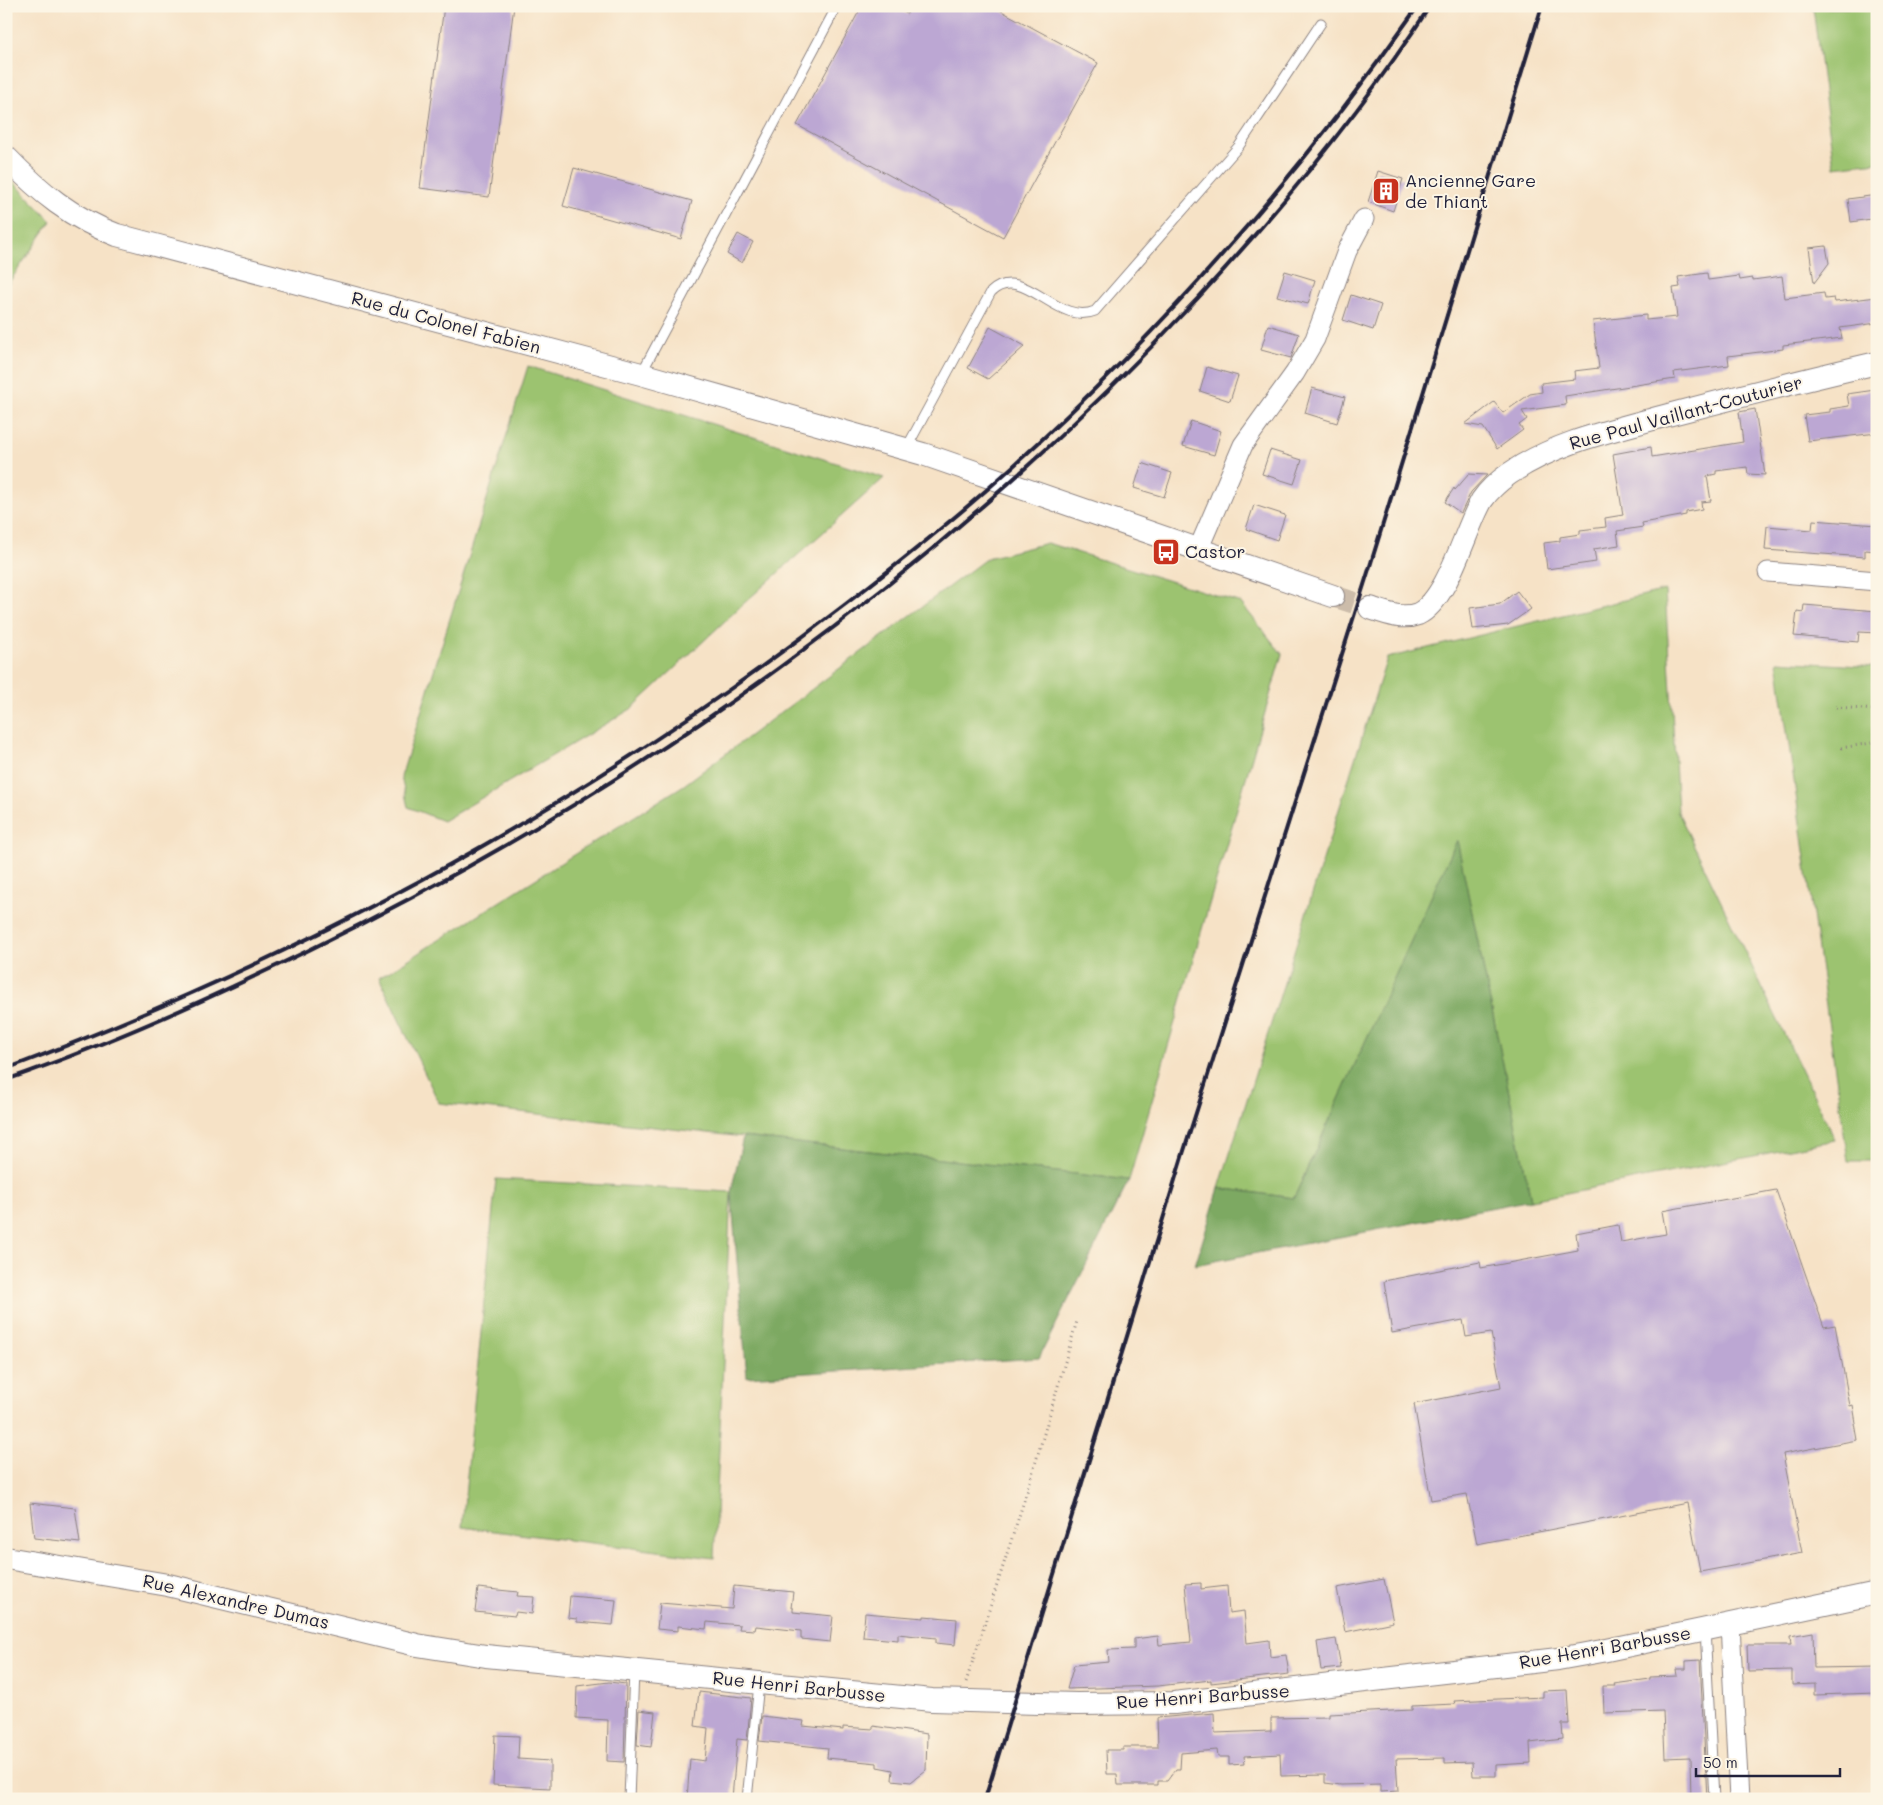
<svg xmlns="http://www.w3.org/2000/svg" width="1883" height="1805" font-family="Mali,sans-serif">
<rect width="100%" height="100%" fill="#fcf5e5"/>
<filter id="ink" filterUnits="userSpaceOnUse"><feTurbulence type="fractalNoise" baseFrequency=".02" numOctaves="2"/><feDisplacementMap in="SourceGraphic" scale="10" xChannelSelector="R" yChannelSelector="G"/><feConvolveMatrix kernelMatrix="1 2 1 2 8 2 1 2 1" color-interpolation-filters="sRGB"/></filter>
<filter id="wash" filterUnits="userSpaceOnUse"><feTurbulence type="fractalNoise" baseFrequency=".0096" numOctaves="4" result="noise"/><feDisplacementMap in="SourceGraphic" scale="20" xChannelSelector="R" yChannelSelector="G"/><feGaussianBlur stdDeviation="1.12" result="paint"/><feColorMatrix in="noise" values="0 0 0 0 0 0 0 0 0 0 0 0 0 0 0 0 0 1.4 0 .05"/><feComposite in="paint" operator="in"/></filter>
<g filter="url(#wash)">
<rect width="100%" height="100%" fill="#f6e2c6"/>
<path fill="#9cc36f" stroke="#5f7255" d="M1813,8H1877V162L1834,167Z
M6,174L51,221L6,287Z
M528,366L884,478L742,605L631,709L443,821L408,807L401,777Z
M1047,543L1241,603L1282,654L1129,1180L439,1103L379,978L684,785L987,558Z
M1665,590L1678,812L1835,1140L1531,1200L1457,841L1294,1198L1219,1188L1387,658Z
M1777,661L1877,667V1161H1848Z
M496,1179L731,1192L714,1558L462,1527Z"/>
<path fill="#7da962" stroke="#50664e" d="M1457,840L1531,1200L1195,1265L1219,1188L1294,1198Z
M743,1137L1129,1180L1039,1358L747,1377L731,1192Z"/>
<g id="blocks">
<path fill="#bca7d3" d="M444,6H514L489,197L420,188Z
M862,6H892L907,14L911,6H992L1098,63L1003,237L797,125Z
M574,168L692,201L681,239L563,206Z
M1378,171L1403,179L1393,211L1368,202Z
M1877,195V218L1851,222L1848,199Z
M738,234L753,242L742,263L727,254Z
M1826,246L1829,263L1814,283L1809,248Z
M1285,271L1315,280L1308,304L1277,296Z
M1707,273L1708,280L1739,276L1740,280L1753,278V280L1782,276L1785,298L1824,293L1825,299L1834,298L1835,302L1877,297V323L1840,328L1842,338L1783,345V349L1728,356L1729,365L1674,372L1675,379L1565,396L1566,405L1522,411L1527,419L1519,425L1523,430L1497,449L1483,427L1465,424L1494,402L1503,413L1530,394L1542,392L1541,383L1575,379L1574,371L1599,368L1593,321L1646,315V320L1677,317L1673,288L1680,287L1678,277Z
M1351,295L1381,305L1373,330L1343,320Z
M1268,325L1299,334L1291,358L1261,350Z
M990,327L1025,346L988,379L968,368Z
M1207,367L1238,376L1230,401L1200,391Z
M1312,388L1345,397L1337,423L1305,413Z
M1875,390L1877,433L1808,441L1804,415L1830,412V409L1849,406L1847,394Z
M1755,409L1765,475L1748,474L1747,467L1716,471V474L1707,476L1711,501L1701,502L1702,509L1686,512V515L1642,523L1643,527L1617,531L1619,545L1594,549L1596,562L1547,569L1544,543L1560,541V537L1580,534V530L1606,527L1605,518L1623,515L1613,454L1651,447L1652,457L1743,442L1739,412Z
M1191,421L1221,431L1214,455L1183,446Z
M1270,450L1302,460L1294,484L1262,474Z
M1142,463L1172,473L1164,497L1134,488Z
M1469,474L1487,475L1471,492L1461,513L1445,502L1454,488L1455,490Z
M1254,505L1285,515L1277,540L1246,529Z
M1813,520L1877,525V551L1865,550V557L1765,550L1767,526L1812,530Z
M1517,591L1531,609L1508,625L1473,629L1470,608L1500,604Z
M1804,605L1877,611V633L1859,632L1858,642L1794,636L1797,611L1803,612Z
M1776,1190L1824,1327L1835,1325L1850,1406L1853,1405L1856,1423H1854L1857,1440L1783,1454L1802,1553L1700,1572L1687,1503L1477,1544L1467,1494L1431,1500L1414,1404L1501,1387L1491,1333L1466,1337L1463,1320L1392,1333L1384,1281L1480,1262L1481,1268L1578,1250L1576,1233L1618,1225L1621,1242L1666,1234L1662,1211Z
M30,1503L75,1508L80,1543L34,1538Z
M1384,1579L1393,1622L1345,1632L1337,1588Z
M1201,1583V1589L1227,1586L1229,1613L1244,1611L1247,1643L1269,1640L1270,1657L1286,1655L1289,1674L1211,1683V1680L1158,1686L1067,1689L1074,1665L1109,1662L1108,1650L1134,1649V1639L1158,1636L1159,1645L1191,1642L1185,1584Z
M734,1586L793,1592L791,1608H793V1612L833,1616L830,1642L801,1639V1631L756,1626L755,1630L739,1629L740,1625L707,1622L706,1629L678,1626V1631L657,1629L660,1603L732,1609Z
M478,1588L518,1592L517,1596L534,1597L532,1614L516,1612L515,1616L475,1612Z
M570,1596L616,1600L613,1625L577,1622V1619L568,1618Z
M865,1613L924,1618V1616L957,1619L955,1645L936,1643V1638L898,1634V1640L863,1637Z
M1813,1632L1814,1668L1877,1667V1693L1815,1695V1684L1792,1685V1670L1748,1671L1747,1645H1791L1790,1636Z
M1336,1639L1341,1668L1321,1670L1317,1642Z
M1700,1660L1707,1799H1691L1690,1757L1665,1758L1663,1711L1604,1713L1603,1686H1615L1614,1684L1650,1679V1677L1677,1676L1676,1669H1686V1661Z
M609,1682L626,1684L624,1762L607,1761L608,1720L576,1718L577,1686Z
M1567,1690L1569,1724H1562L1563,1739L1530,1743L1531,1763L1496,1765V1776H1473L1472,1762L1445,1763V1758L1396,1759L1398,1791L1380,1792V1784L1341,1785L1325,1783V1775L1281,1776L1280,1754L1244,1756L1245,1764L1229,1765V1757H1218L1217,1750L1181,1753L1180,1769H1176L1167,1781H1158V1785H1118L1117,1774H1107L1106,1750H1123V1747H1158L1157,1718L1214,1713L1215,1733L1271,1731V1718L1329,1717V1714L1412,1710V1706L1455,1704L1454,1701L1543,1697V1691Z
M699,1692L751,1698L747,1740L737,1739L732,1799H687L690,1759L705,1761L708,1728L695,1726Z
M639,1710L655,1712L651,1747L637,1745Z
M762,1716L804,1721L803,1726L843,1730V1727L873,1729V1726L927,1734L926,1770L911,1782L892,1780L893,1770L877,1767V1763L827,1758L828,1748L759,1741Z
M495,1735L519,1736L518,1759L550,1761V1788L493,1785Z"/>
</g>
</g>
<g filter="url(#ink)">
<use href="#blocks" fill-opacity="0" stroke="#8c8280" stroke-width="1"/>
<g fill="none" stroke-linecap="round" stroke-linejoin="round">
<path stroke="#ccbcaa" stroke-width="22" stroke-dasharray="22 11" stroke-linecap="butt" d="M1333,596L1370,608"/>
<g stroke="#8c8280" stroke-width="11">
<path id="service" d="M641,374L837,6
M906,449L991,292C1023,262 1057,327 1095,311L1239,146L1321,23
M1705,1629L1714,1799
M629,1799L634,1671
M747,1799L759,1684"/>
</g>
<g stroke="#8c8280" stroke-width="21">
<path id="minor" d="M1198,550L1243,445L1295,373L1315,339L1347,251L1364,219
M1768,572L1877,581
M1730,1624L1739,1799"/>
</g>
<g stroke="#8c8280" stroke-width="24">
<path id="tertiary" d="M6,157C40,192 71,218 117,235L641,374L923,454L1333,596
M1370,608C1385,613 1402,620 1418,614C1448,600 1465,529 1482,500C1489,490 1499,481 1509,474C1555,442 1614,430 1668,415C1737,397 1807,379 1877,363
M6,1558L168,1585L417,1645L486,1656L932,1700L1077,1704L1174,1703L1558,1659L1602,1651L1877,1593"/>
</g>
<path stroke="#8c8280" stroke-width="3" stroke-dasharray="1 4" stroke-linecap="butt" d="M1836,707L1877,710
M1841,748L1877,742
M966,1682L1029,1485L1077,1321"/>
<use href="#service" stroke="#fff" stroke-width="9"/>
<use href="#minor" stroke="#fff" stroke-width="19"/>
<use href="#tertiary" stroke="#fff" stroke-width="22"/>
<path stroke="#22223b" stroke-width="4" d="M6,1069C307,956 592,800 847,603C899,563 951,522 1000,478C1157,337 1297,179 1418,6
M6,1080C109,1044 209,999 307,951C639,789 946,569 1198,298C1282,207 1362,111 1430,6
M985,1799L1182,1157L1370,566L1542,6"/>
</g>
</g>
<defs>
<g id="building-square" transform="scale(1.4375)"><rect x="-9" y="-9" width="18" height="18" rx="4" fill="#c8321e" stroke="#fcf5e5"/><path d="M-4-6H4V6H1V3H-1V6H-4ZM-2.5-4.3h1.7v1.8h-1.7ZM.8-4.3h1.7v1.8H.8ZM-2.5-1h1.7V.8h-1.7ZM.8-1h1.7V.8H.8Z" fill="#fff"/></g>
<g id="bus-square" transform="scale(1.4375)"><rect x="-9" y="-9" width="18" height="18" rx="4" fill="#c8321e" stroke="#fcf5e5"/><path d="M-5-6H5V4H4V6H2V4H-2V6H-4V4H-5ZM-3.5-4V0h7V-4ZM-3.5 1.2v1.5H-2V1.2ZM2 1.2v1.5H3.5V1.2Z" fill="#fff"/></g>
</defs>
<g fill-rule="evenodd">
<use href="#building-square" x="1386" y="191"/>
<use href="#bus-square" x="1166" y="552"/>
</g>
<g text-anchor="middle" stroke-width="4" stroke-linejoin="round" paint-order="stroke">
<g font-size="18" fill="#22223b" stroke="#fcf5e5" text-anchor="start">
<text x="1405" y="187">Ancienne Gare<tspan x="1405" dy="21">de Thiant</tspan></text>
<text x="1185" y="558">Castor</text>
</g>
<g font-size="18" fill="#22223b" stroke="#fcf5e5">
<text transform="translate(446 323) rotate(15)" y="6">Rue du Colonel Fabien</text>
<text transform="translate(1686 413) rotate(-15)" y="6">Rue Paul Vaillant-Couturier</text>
<text transform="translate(236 1602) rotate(13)" y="6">Rue Alexandre Dumas</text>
<text transform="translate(1605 1648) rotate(-10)" y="6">Rue Henri Barbusse</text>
<text transform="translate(799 1687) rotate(6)" y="6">Rue Henri Barbusse</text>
<text transform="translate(1203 1697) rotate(-4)" y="6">Rue Henri Barbusse</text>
</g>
</g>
<rect width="1883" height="1805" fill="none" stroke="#fcf5e5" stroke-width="25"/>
<path d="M1696 1768v8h144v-8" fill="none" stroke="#22223b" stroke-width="2.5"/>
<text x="1703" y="1768" font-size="15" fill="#22223b" stroke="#fcf5e5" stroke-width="4" paint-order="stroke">50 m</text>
</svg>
